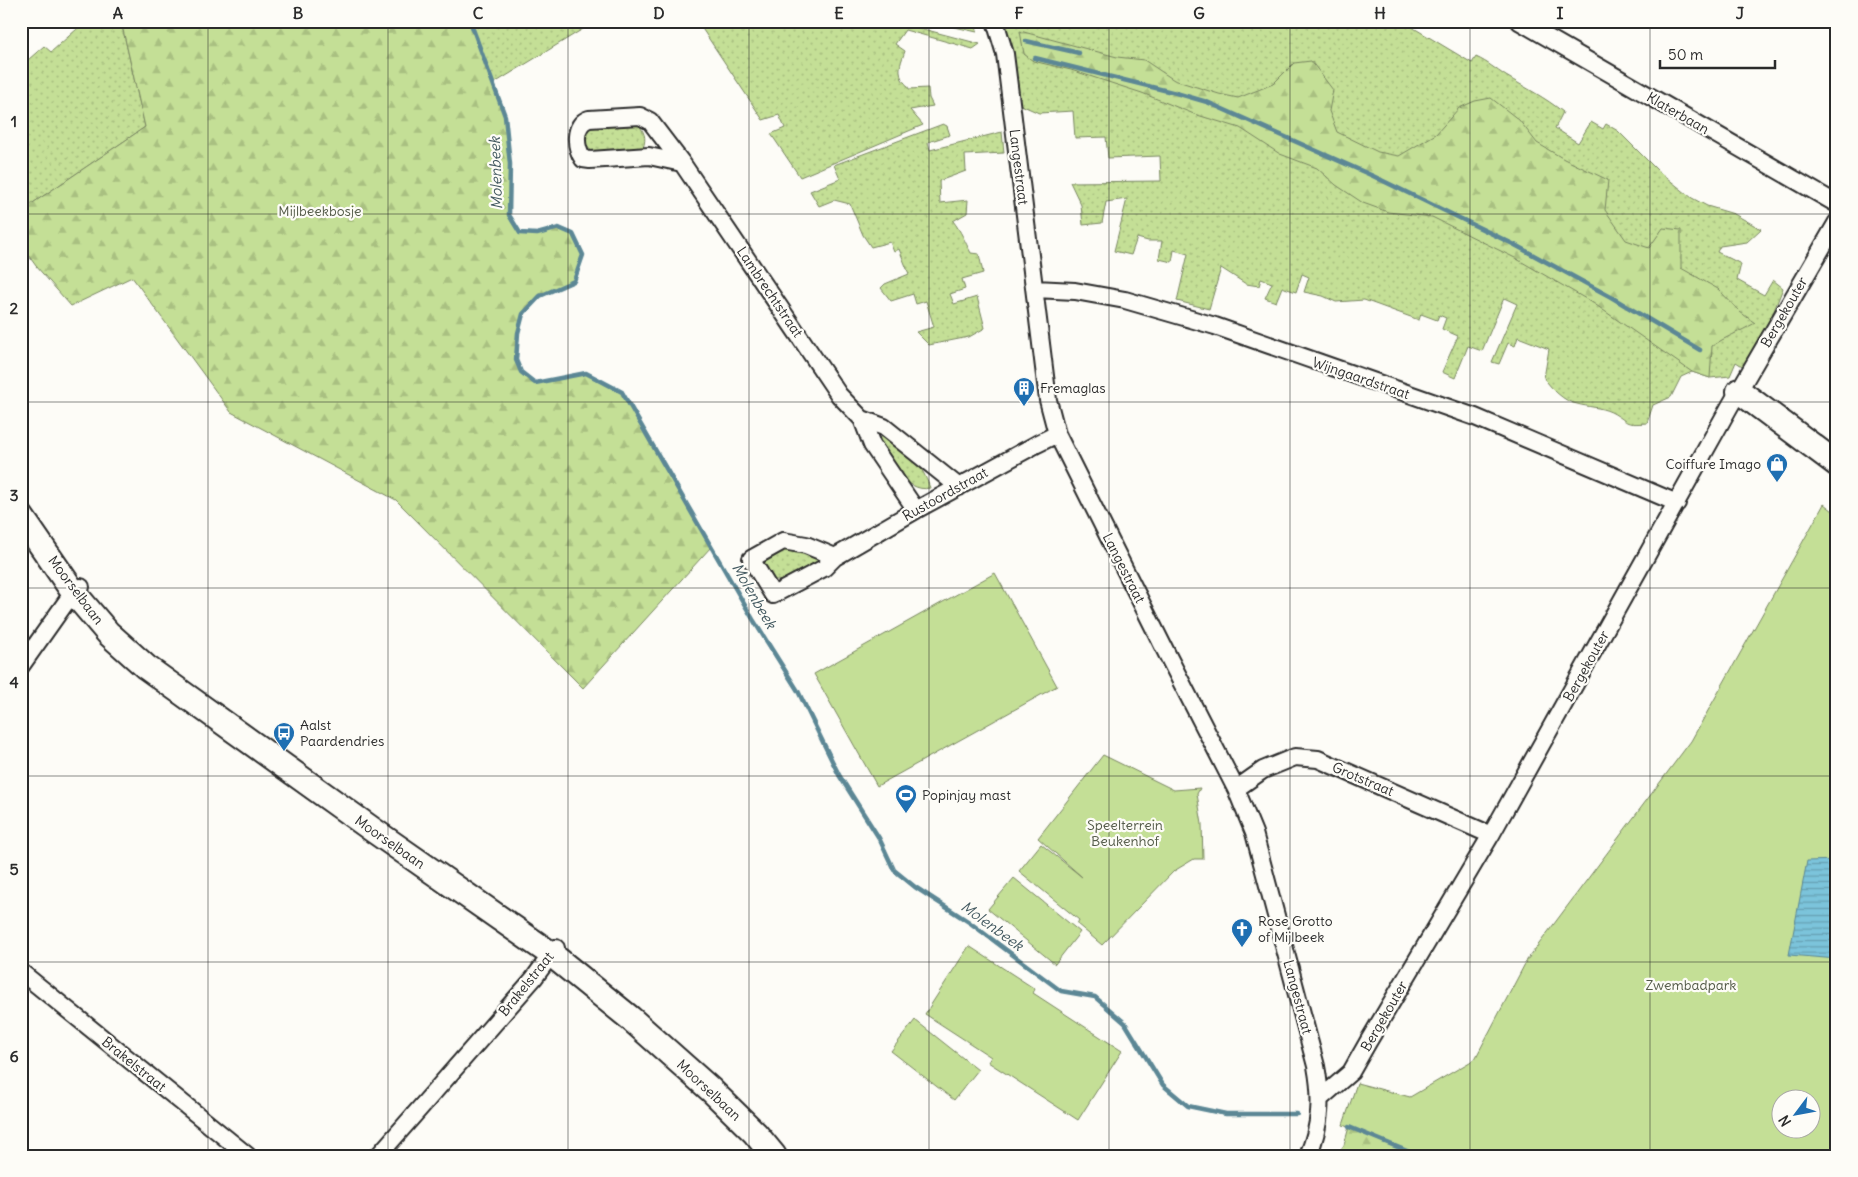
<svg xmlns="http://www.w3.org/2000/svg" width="1858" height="1177" font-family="Delius,sans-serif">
<defs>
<pattern id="grass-dots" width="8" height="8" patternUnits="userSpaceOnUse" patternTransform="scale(1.25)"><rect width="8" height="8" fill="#c4df96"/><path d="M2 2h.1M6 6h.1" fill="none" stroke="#a9c081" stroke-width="1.8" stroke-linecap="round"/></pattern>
<pattern id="forest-firs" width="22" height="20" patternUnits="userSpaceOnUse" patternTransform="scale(1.25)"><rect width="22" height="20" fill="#c4df96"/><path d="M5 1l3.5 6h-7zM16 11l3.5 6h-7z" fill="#a9c081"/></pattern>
<pattern id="water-rules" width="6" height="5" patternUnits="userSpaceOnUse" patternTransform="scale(1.25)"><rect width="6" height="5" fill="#7bc4db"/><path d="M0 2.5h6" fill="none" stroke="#659fb2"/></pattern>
</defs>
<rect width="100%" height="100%" fill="#fdfcf7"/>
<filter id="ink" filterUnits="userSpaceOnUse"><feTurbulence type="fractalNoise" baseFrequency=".02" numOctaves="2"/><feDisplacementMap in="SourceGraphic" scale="10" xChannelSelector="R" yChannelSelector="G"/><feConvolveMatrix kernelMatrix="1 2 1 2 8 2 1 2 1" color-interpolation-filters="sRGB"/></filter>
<g filter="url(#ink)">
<path fill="url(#grass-dots)" stroke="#788560" d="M86,21H121L145,127L21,211V66L44,46L51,52Z
M470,21H596L493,84Z
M697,21H893L980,44L973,49L905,30L895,44L905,51C902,60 897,69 902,79C904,83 907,84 909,89L928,88L929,98L933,106L910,110L923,125L800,177L771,134L785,128L779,115L763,120Z
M928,21H976L977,32Z
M995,21H1402L1472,63L1476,57C1489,63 1495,69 1506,76C1526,88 1546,98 1563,112L1555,128L1578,143L1591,122L1603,129L1606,124L1618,131L1657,170L1692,198L1707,206L1734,214L1761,229L1747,242L1720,246L1717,252L1741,264L1737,280L1764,295L1773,280L1783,288L1750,371L1736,362L1730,376L1710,378L1692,372L1681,377L1671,397L1653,405L1647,423C1622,425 1630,422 1611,412C1600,407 1588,407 1577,404C1564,402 1551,388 1544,378L1549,349L1518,337L1515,346L1508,343L1499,364L1492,362L1517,304L1504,298L1482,351L1468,346L1455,378L1442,372L1458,336L1442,329L1446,318L1439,315L1437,320L1421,314L1419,320L1364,300L1336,302L1323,296L1304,292L1309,277L1302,274L1296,292L1282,287L1276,302L1265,298L1272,283L1261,279L1259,286L1246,284L1221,268L1209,309L1177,301L1188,254L1174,250L1172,262L1159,259L1162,241H1148L1137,238L1131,255L1114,251L1127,199L1106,202L1102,223L1083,225L1081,205L1070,182L1161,181L1160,156L1108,158L1106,137L1075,138L1073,111L1039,113L1021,105Z
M637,122C644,132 647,137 643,148C633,151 601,156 593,152C588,149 585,144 583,139L585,131L599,124Z
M943,124L947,126L950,135L928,142L930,150L1002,132L1004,153L965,155L966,171L939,181L940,203L968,200L967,213L953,221C961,231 965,242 971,253L979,254L983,273L962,279L965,289L950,294L954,304L977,297L985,328L969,337L929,345L916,332L934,327L926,301L916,304L913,294L891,301L881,288L885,284L909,274L899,249L894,252L890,242L871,247L863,235L850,204L834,200L819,206L810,191L840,179L834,165Z
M881,436L885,437C908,455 920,459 930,488C905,494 888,457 878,440Z
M780,548L820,556L823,561L783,581L770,579L764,567V561Z"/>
<path fill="url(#forest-firs)" stroke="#788560" d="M121,21H470L505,116L510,164L509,215L520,233L537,234L559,228L573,234L583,255L574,281L540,296L523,314L518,333L516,360L521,372L536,383L586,373L622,392L711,547L583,688L396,500L231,412L132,277L71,306L36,266L21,245V211L145,127Z
M1020,31L1117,57L1144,60L1174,80L1219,94L1238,98L1273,84L1294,63L1311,61L1333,90L1329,111L1337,132L1378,152L1399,156L1436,134L1459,108L1475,101L1491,98L1519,120L1537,143L1564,159L1608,180L1605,210L1626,240L1649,248L1663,228L1681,230V268L1718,289L1740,312L1755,323C1740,332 1725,337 1712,346L1710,378L1692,372L1593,303L1515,258L1432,217L1388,212L1363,203L1336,185L1317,168L1280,154L1240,128L1194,114L1142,93L1071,70L1033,61L1024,54Z
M1349,1127L1419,1156H1336L1344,1145Z"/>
<path fill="#c4df96" stroke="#788560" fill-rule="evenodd" d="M1824,504L1837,514V1156H1419L1343,1125L1357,1083L1410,1097L1475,1059L1527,960L1691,741ZM1780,1100H1810V1130H1780Z
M995,573L1057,686L877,786L814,674Z
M1103,755L1174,790L1200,788L1197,794L1202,824L1203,859H1194L1174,871L1102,945L1077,924L1079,920L1019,871L1041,844L1082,877L1038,838Z
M1014,878L1080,932L1055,964L988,909Z
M969,946L1035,989L1033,993L1122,1051L1078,1120L988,1062L991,1057L925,1014Z
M915,1020L978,1070L954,1100L891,1051Z"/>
<path fill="url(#water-rules)" stroke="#5b8795" d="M1837,860V959L1789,955L1807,861Z"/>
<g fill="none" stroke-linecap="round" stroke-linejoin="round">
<path stroke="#5b8795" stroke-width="4.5" d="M470,21L505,116L510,164L509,215L520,233L537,234L559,228L573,234L583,255L574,281L540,296L523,314L518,333L516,360L521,372L535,383L586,373L622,392L754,621L798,691L839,775L879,838L894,870L915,887L969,922L1061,991L1095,997L1125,1023L1163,1085L1188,1106L1226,1114H1297
M955,21L964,23
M1026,41L1079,53
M1035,58L1176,93L1207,102L1236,115L1373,176L1515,245L1611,297L1700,350
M1349,1127L1419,1156"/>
<g stroke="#2b2b2b" stroke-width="20">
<path id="street" d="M995,21L1005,54L1048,400L1057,434L1168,656L1236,789L1254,833L1316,1066C1322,1098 1321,1125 1308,1156
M1519,21L1837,204
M682,163L649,156L590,160L583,159C575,147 573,124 589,119L640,116L650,121L682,163L839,395L862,419L872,445L916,510
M1035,289L1075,291L1125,300L1215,326L1475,417L1677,503
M862,419L884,427L959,487
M835,557L806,545L783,541L751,559L773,595L824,568L835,557L916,510L1037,444L1057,434
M21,666L69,598L81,587
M1236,789L1263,770L1295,757L1318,759L1491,835
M21,972L248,1156
M1321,1098L1351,1072L1368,1042L1491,835L1730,406L1837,222
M378,1156L534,978L556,948"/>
</g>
<g stroke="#2b2b2b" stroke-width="28">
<path id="secondary" d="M1739,391L1837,464
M21,516L74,593L108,633L146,667L373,830L551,954L630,1018L711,1090L755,1133L774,1156"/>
</g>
<use href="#street" stroke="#fdfcf7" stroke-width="16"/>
<use href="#secondary" stroke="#fdfcf7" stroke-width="24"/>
</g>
</g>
<path fill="none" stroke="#2b2b2b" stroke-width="1" stroke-opacity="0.55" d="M208,21V1156M388,21V1156M568,21V1156M749,21V1156M929,21V1156M1109,21V1156M1290,21V1156M1470,21V1156M1650,21V1156M21,214H1837M21,402H1837M21,588H1837M21,776H1837M21,962H1837"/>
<defs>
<g id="building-pin" transform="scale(1.125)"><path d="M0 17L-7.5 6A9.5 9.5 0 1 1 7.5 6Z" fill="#1f6fb2" stroke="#fdfcf7"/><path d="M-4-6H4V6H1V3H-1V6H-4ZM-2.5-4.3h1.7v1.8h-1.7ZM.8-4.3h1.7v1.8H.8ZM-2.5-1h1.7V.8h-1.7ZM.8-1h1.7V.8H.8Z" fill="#fff"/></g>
<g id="shop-pin" transform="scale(1.125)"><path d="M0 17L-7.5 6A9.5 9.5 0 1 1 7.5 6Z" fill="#1f6fb2" stroke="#fdfcf7"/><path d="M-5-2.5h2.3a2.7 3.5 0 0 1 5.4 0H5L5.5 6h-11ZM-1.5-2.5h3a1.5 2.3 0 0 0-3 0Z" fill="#fff"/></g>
<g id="bus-pin" transform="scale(1.125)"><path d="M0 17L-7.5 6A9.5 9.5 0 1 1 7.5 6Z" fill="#1f6fb2" stroke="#fdfcf7"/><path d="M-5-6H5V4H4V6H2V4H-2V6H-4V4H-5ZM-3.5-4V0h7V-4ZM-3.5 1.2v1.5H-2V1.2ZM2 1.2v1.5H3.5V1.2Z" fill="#fff"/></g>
<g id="stadium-pin" transform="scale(1.125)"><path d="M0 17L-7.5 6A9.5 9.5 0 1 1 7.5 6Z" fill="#1f6fb2" stroke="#fdfcf7"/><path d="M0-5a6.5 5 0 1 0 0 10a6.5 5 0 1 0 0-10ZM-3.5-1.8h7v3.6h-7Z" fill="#fff"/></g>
<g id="church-pin" transform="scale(1.125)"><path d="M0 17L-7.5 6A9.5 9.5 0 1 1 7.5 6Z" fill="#1f6fb2" stroke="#fdfcf7"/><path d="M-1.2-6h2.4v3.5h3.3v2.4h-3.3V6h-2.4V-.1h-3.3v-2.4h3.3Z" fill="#fff"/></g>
</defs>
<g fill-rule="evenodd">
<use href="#building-pin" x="1024" y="388"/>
<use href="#shop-pin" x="1777" y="464"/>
<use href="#bus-pin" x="284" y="733"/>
<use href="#stadium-pin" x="906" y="795"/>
<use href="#church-pin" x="1242" y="929"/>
</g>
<g text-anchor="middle" stroke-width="4.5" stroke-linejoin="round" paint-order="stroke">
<g font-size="14" fill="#2b2b2b" stroke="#fdfcf7">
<text transform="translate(1678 113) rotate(30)" y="5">Klaterbaan</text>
<text transform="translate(1019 167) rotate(83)" y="5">Langestraat</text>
<text transform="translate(770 292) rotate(56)" y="5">Lambrechtstraat</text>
<text transform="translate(1784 312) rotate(-60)" y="5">Bergekouter</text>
<text transform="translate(1361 378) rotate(19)" y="5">Wijngaardstraat</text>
<text transform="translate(945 494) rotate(-29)" y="5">Rustoordstraat</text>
<text transform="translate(1124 568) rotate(63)" y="5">Langestraat</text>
<text transform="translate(76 590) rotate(53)" y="5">Moorselbaan</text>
<text transform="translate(1586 666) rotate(-61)" y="5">Bergekouter</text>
<text transform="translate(1363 779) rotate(23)" y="5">Grotstraat</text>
<text transform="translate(390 842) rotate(35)" y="5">Moorselbaan</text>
<text transform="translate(526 984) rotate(-51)" y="5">Brakelstraat</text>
<text transform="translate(1298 997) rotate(75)" y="5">Langestraat</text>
<text transform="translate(1384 1016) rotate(-60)" y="5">Bergekouter</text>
<text transform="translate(134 1064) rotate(39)" y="5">Brakelstraat</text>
<text transform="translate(709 1090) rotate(43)" y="5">Moorselbaan</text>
</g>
<g font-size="14" fill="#515846" stroke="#fdfcf7">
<text x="320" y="216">Mijlbeekbosje</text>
<text x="1125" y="830">Speelterrein<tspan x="1125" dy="16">Beukenhof</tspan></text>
<text x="1691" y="990">Zwembadpark</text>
</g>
<g font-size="14" fill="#2b2b2b" stroke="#fdfcf7" text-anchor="start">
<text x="1040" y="393">Fremaglas</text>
<text x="1761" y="469" text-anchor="end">Coiffure Imago</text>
<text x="300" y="730">Aalst<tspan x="300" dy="16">Paardendries</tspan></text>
<text x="922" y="800">Popinjay mast</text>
<text x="1258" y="926">Rose Grotto<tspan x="1258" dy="16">of Mijlbeek</tspan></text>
</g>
<g font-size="15" font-style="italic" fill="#435960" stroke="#fdfcf7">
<text transform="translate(496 173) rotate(-92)" y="5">Molenbeek</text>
<text transform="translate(754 596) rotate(60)" y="5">Molenbeek</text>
<text transform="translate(992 926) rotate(36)" y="5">Molenbeek</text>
</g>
</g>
<rect width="1858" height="1177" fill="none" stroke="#fdfcf7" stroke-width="55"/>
<g transform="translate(1796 1114) rotate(238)"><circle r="24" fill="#fdfcf7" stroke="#a9a8a5"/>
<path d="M0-4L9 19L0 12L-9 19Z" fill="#1f6fb2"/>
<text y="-8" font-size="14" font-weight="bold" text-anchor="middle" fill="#2b2b2b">N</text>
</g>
<path d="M1660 60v8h115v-8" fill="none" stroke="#2b2b2b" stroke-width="2.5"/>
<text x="1668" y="60" font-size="15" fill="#2b2b2b" stroke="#fdfcf7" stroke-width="4" paint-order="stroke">50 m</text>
<rect x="28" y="28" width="1802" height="1122" fill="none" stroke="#2b2b2b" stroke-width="2"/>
<g font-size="16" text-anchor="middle" font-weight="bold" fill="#2b2b2b">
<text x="118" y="19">A</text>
<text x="298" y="19">B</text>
<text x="478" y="19">C</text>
<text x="659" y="19">D</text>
<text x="839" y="19">E</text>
<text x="1019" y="19">F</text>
<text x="1199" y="19">G</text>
<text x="1380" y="19">H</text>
<text x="1560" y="19">I</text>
<text x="1740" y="19">J</text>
<text x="14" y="127">1</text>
<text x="14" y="314">2</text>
<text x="14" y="501">3</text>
<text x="14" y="688">4</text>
<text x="14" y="875">5</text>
<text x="14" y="1062">6</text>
</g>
</svg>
